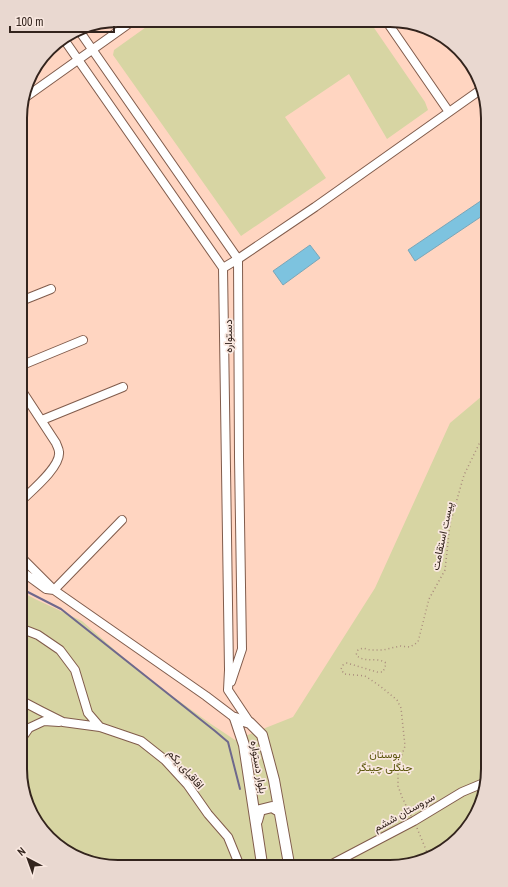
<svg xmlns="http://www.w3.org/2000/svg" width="508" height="887" font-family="'Archivo Narrow',Vazirmatn,sans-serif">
<rect width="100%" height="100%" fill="#ffd5c1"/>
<path fill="#d7d5a3" d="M156,20L370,22L425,102L428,110L387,139L349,74L285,117L326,178L241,236L113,55L114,50Z
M488,391V776L468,829L422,862L105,866L53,843L25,801L20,769V591L35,599L82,621L117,652L161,688L211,724L235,740L293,717L375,588L450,423Z"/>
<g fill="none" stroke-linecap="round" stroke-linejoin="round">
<path stroke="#6e688c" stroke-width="2" d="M20,588L61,609L215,731L228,742L240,789"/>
</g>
<path fill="#7dc3df" stroke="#7aa6b8" d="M488,196V212L415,261L408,250Z
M310,245L320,258L283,285L273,271Z"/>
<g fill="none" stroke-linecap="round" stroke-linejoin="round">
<g stroke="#815c4c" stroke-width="10">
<path id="minor" d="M387,22L449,112
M78,29L238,259L239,457L242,649L231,682
M63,38L223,268L229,670L228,690L250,723
M23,99L134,20
M223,268L238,259L315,207L483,88
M21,301L51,289
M20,366L83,340
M42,420L123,387
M20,502C30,492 61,467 59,452C59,449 57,446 56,443L20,388
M20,556L54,590L122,520
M20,570L46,589L54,590L206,696L235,718
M20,628L38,635L60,650L75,670L88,713L100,727
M20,700L41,711L63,722L100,727L141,741L165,760L187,784L208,814L228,837L239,864
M20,741L29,728L44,721L59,722
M334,863L414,821L462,792L486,782"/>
</g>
<g stroke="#815c4c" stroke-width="12">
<path id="major" d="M235,718L250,723L262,735L274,780L289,864
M235,718L244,745L262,864
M257,821L260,810L272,807L279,811"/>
</g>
<path stroke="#aa8c7d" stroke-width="1.5" stroke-dasharray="1 3" stroke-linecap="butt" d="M411,816L402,797L398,786V773L400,760L405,746L401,708L397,700L380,686L365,676L344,674L341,669L343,665L347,663L377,672H383L385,667L386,663C376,656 366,664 356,655L358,650L363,648L370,650H383L400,646L410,647L418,642L429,599L445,570L450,524L464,475L481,440L488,431
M417,828L429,857"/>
<use href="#minor" stroke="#fff" stroke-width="8"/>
<use href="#major" stroke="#fff" stroke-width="10"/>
</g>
<g text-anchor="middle" stroke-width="3.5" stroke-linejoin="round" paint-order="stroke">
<g font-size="11" fill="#33241d" stroke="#f9e8e0">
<text transform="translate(228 336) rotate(-90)" y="4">دستواره</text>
<text transform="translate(442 536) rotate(-78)" y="4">پیست استقامت</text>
<text transform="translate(259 767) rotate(80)" y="4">بلوار دستواره</text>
<text transform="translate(186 769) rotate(49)" y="4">اقاقیای یکم</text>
<text transform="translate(404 812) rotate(-29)" y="4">سروستان ششم</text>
</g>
<g font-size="11" fill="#59540a" stroke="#f9e8e0">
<text x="385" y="758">بوستان<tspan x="385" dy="13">جنگلی چیتگر</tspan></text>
</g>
</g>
<path d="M0 0H508V887H0ZM118 27H390A91 91 0 0 1 481 118V769A91 91 0 0 1 390 860H118A91 91 0 0 1 27 769V118A91 91 0 0 1 118 27Z" fill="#e9d8d0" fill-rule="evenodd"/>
<path fill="none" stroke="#33241d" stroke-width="2" d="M118 27H390A91 91 0 0 1 481 118V769A91 91 0 0 1 390 860H118A91 91 0 0 1 27 769V118A91 91 0 0 1 118 27Z"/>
<g transform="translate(28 859) rotate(319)" stroke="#f9e8e0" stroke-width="3" paint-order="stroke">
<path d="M0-3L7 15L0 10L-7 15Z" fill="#33241d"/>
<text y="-6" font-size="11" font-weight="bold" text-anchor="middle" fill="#33241d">N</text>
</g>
<path d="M10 26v6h104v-6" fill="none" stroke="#33241d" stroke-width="2"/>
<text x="16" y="26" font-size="12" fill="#33241d" stroke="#f9e8e0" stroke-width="3" paint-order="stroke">100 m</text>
</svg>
